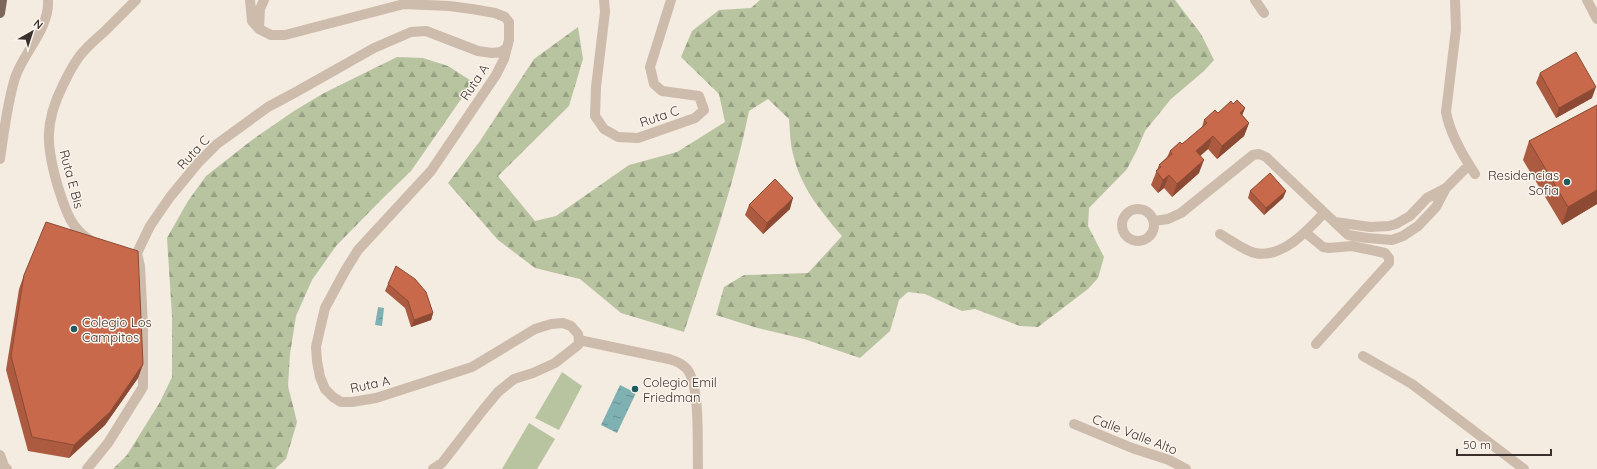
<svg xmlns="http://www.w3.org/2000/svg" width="1597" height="469" font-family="Quicksand,sans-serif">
<defs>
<pattern id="forest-firs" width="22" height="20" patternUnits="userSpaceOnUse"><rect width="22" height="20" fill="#b8c4a0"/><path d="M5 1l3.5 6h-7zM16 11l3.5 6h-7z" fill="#97a083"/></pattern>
<pattern id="water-ripples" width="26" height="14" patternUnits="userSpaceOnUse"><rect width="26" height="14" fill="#7fb0b2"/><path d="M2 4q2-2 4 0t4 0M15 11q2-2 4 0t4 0" fill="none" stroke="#699091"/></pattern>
</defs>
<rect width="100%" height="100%" fill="#f4ebe1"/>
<path fill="#b8c4a0" d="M562,372L582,386L559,430L535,418Z
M529,423L555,439L537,469H502Z"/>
<path fill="url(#forest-firs)" d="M760,0H1175L1201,34L1214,60L1204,71L1171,99L1145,131L1137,150L1127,169L1089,208L1088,226L1104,257L1098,278L1088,289L1038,327L1020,326L975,309L962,311L925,294L908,292L899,300L890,331L860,358L804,339L754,327L716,315L724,287L744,275L808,273L842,236C820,210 801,188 793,154C790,143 790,130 789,119L768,99L749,111C734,186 708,259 684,332L621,313L580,279L535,268L498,240L448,183L480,141L534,59L578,27L583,59L569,106L498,176L535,221L556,216L629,165L677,152L725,122L719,94L681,57L692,31L719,10L751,8Z
M397,57L423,58L448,66L473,82L411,171L381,200L336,246L312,280L296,316L290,354L288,386L297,422L286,459L275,469H113L127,455L160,402L172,377V316L167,238L188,201L206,176L252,140L294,111L324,93Z"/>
<path fill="url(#water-ripples)" d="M378,307L384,308L382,326L375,325Z
M620,385L636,393L617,433L601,425Z"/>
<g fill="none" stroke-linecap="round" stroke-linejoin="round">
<path stroke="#cdbbac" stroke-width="10" d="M250,0L252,21L259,29
M264,0L260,9L259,29L271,35H285L404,4L449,6L472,9L495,13L505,17L509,22V40L504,59L496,75L431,171L358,250L345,271L325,308L320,329L316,347L317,361L320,377L325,389L333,397L341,402H352L376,398L472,367L535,329L551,324L563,323L571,326L578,334L579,340L578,345L555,363L533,373L514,379L498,392L483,410L442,463L433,469
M604,0L605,12L596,87L595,116L604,129L618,137L638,138L695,118L704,110L699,96L662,91L654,84L650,67L671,0
M1255,0L1264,13
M1455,0L1456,29L1446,112C1450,134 1463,156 1475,174
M1587,0L1597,19
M0,159C4,132 7,104 15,78C23,53 50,28 48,0
M1122 225a16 16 0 1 1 32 0a16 16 0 1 1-32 0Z
M1154,221L1168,219L1181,213L1253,155L1259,154L1266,157L1348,235L1367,238L1392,240L1403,236L1418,226L1436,207L1446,188
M1335,222L1370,227L1389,226L1396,224L1410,216L1427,198L1446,188L1469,165
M1306,233L1323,247L1329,248L1352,246L1385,253L1389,258V263L1316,344
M1220,234C1229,239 1245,251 1255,253C1282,259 1308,230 1324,213
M90,240C70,228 65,208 58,187C46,146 44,123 63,85C69,73 75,60 84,51C90,44 97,38 104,32C114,22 125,11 136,0
M579,340L669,359C676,361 681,363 686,368C701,383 697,447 698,469
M1363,356L1412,384L1524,469
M1074,424L1132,448L1169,460L1186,469
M0,455L4,466L7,469
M87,469L108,443L143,387V326L140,266L137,253L150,226L170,197L198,163L217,144L268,107L296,92L374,48L411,32L426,31L478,51L492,53L501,52L507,48"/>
<path stroke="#7d675c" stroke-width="10" d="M0,13L2,0"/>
</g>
<path fill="#ac5a40" d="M1540,73L1592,98L1556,118L1536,83Z
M1233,104L1245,108L1242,115L1249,123L1244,136L1217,159L1208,149L1200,156L1199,173L1172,197L1164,188L1158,193L1151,185L1159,165L1167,157L1170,151L1182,144L1202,127L1204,120L1218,113Z
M1597,105V204L1562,225L1523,160L1529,141Z
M1250,191H1286L1283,198L1264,215L1248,198Z
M749,205L790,209L763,234L745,215Z
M24,275L143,364L138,378L105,425L69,458L28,451L6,370L19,289Z
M388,284L433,313L431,320L411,327L405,308L385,291Z"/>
<path fill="#8c4a34" d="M1596,87L1592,98L1556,118L1559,108Z
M1245,108L1240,121V113Z
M1249,123L1244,136L1217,159L1222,146Z
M1213,136L1208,149L1191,164L1196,151Z
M1204,160L1199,173L1172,197L1177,184Z
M1169,175L1164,188L1158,193L1163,180Z
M1597,190V204L1562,225L1568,207Z
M1286,191L1283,198L1264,215L1266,208Z
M793,198L790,209L763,234L767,223Z
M433,313L431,320L411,327L414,320Z
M143,364L138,378L105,425L69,458L74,445Z"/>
<path fill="#c8694b" stroke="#8c4a34" d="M1576,52L1596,87L1559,108L1540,73Z
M1237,100L1245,108L1240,113L1249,123L1222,146L1213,136L1196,151L1204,160L1177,184L1169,175L1163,180L1156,171L1161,167L1159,165L1172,154L1170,151L1180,142L1182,144L1207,123L1204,120L1215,110L1218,113L1231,101L1233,104Z
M1597,105V190L1568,207L1529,141Z
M1270,173L1286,191L1266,208L1250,191Z
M775,179L793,198L767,223L749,205Z
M46,222L138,251L143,364L110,412L74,445L32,437L11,356L24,275Z
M396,266L415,279L426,292L433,313L414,320L408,301L388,284Z"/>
<g fill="#1f5a5e" stroke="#fbf5ee" stroke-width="1.5">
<circle cx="1567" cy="182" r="4"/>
<circle cx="74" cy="329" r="4"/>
<circle cx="635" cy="389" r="4"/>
</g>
<g text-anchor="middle" stroke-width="3" stroke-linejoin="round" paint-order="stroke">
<g font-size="13" fill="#3b302b" stroke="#fbf5ee">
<text transform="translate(474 82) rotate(-56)" y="5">Ruta A</text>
<text transform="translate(659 116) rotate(-19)" y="5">Ruta C</text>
<text transform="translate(193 152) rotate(-47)" y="5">Ruta C</text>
<text transform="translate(72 179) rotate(75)" y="5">Ruta E Bis</text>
<text transform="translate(370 384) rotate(-12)" y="5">Ruta A</text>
<text transform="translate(1135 434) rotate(21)" y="5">Calle Valle Alto</text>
</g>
<g font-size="13" fill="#3b302b" stroke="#fbf5ee" text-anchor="start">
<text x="1559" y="180" text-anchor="end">Residencias<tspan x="1559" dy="15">Sofia</tspan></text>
<text x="82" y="327">Colegio Los<tspan x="82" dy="15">Campitos</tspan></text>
<text x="643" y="387">Colegio Emil<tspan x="643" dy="15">Friedman</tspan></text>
</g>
</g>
<g transform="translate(32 32) rotate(39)" stroke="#fbf5ee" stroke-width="3" paint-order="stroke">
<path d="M0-3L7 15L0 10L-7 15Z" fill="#3b302b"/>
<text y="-6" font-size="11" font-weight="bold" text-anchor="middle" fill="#3b302b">N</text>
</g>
<path d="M1457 449v6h94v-6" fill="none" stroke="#3b302b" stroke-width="2"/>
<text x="1463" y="449" font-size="12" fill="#3b302b" stroke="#fbf5ee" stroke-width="3" paint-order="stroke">50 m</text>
</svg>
